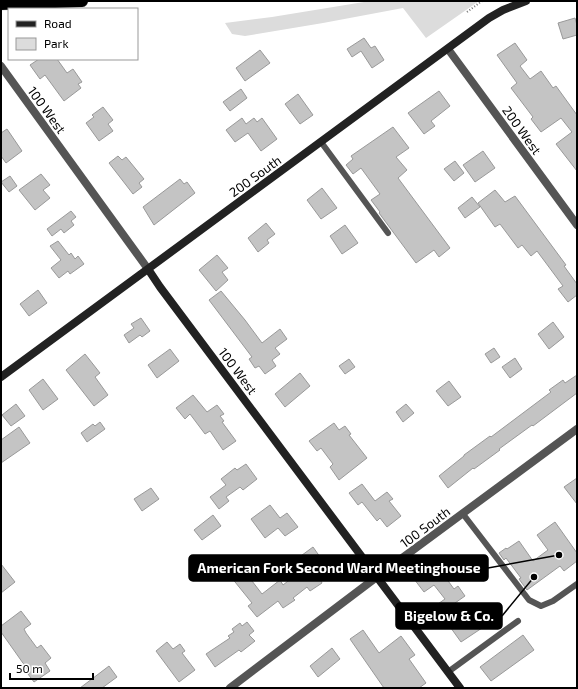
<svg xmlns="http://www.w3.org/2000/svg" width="578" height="689" font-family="'Exo 2',sans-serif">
<rect width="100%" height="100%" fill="#fff"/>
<path fill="#dcdcdc" d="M370,1H479L426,38L403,8L323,23L245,36L232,34L225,23L272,17Z"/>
<path fill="#c4c4c4" stroke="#999" d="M575,18L577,25V35L563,39L558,23Z
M364,38L371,48L375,46L384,60L372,68L361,51L352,57L347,49Z
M515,43L527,60L520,66L530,79L541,71L553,88L556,86L577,115V171L556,144L572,132L561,118L541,132L531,119L533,117L511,88L517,83L497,55Z
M260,50L270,63L245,81L236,68Z
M39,59H57L67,73L73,69L82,82L78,84L81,88L64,101L45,75L40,79L30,65Z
M241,89L247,98L230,111L223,102Z
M439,91L450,106L431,121L435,126L424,134L408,113Z
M298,94L313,115L300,124L285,104Z
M103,107L113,120L108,124L113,131L99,141L86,123L94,117L92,115Z
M242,118L246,124L254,118L257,122L262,118L277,139L261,151L248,133L235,142L226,130Z
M393,127L409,148L396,157L407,170L398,178L450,248L439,257L434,250L416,263L379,213L380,212L371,200L380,194L361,168L353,174L346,165L353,159L351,156Z
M7,129L22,151L6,163L1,156V133Z
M483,151L495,168L475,182L463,165Z
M118,156L122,160L126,157L144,179L139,183L142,187L133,194L109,163Z
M455,161L464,173L454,181L444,169Z
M41,174L50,185L43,190L50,198L35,210L19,190Z
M10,176L17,186L9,192L1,182Z
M180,179L184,184L187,182L195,193L154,225L143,207Z
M322,188L337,208L321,219L307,200Z
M495,190L505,202L515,196L566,265L564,266L577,284V295L568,302L558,289L563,286L537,251L531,256L522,245L518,248L500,224L495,227L478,203Z
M472,197L480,207L465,218L458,208Z
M71,211L76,217L71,221L74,225L64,233L61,229L52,236L47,229Z
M266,223L275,234L267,240L269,243L258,252L248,238Z
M345,225L358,243L342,254L330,236Z
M58,241L69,255L71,253L75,259L78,256L84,264L70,274L68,271L59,278L51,268L61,260L50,246Z
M217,255L228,268L222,272L228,280L216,291L199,270Z
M38,290L47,303L29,316L20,304Z
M221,291L245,320L262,343L280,329L287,339L275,348L280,354L272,360L276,366L265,374L259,366L255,368L249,359L252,357L209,300Z
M141,318L150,331L142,337L140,335L129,343L124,335L134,328L131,324Z
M553,322L564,337L549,349L538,334Z
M494,348L500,357L491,363L485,354Z
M170,349L179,361L157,378L148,365Z
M85,354L100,373L95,377L108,395L94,406L66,370Z
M515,358L522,369L510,378L502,367Z
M349,359L355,367L345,374L339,366Z
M300,373L310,386L285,407L275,394Z
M577,375V393L533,426L532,425L499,449L500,450L474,469L473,468L448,488L439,476L464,456V455L490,436L491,437L551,392L549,390L563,380L565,383Z
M43,379L58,399L43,410L29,390Z
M449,381L461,397L448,406L436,391Z
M193,395L207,412L217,405L224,414L220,416L224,421L222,422L236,441L223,450L210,431L205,434L190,414L185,419L176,408Z
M16,404L25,416L11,426L2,415Z
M406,404L414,413L403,422L396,412Z
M100,422L105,429L87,442L81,433L93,424L95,426Z
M334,423L339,430L345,426L351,434L349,435L367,458L339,480L330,467L333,464L321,448L317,451L309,441Z
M19,427L30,443L1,463V440Z
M246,464L257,479L243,490L240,487L226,497L229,501L219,509L210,497L226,485L221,479L235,468L237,470Z
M577,478V504L564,487Z
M362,484L375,501L387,492L393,499L389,501L401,516L387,527L380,518L377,521L362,502L358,505L349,493Z
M151,488L159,499L142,511L134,499Z
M270,505L280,518L287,513L298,527L285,536L278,528L265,538L251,519Z
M213,515L221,526L202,540L194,530Z
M555,522L577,553V561L564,571L560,566L527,590L519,579L521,578L506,558L504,560L499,553L506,548L507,549L519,541L533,561L548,550L537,535Z
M313,547L330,571L320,579L322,583L310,591L307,587L293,598L295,600L283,608L278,601L257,617L248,606L252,603L231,577L242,568L262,594L280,580L283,585L297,574L296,572L300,569L294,561Z
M435,563L454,589L458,586L465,596L455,603L465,617L471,613L482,628L461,642L435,606L445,599L434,585L424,592L414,579Z
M1,564L15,582L1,593Z
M21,611L31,624L24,629L26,633L37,648L41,645L51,658L45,663L50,671L34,682L28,674L30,673L1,632V626Z
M247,622L254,631L249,635L255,641L241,652L239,650L215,667L206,654L230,638L228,636L234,632L232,629L240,623L242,626Z
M363,630L379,653L401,636L415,655L409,659L426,683L419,688H384L350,639Z
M523,635L534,650L491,681L480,667Z
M167,642L173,649L180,644L185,651L182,653L195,670L179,682L156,651Z
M332,648L340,659L318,677L310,666Z
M109,666L117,677L102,688H80Z"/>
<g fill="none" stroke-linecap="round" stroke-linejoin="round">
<g stroke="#dbdbdb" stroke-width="13">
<path id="highway" d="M1,4L82,1"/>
</g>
<path stroke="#777" stroke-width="2" stroke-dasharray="1 2" stroke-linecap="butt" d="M467,12L482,1"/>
<path stroke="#555" stroke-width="6" d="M321,142L388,233
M463,514L529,600L541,606L553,601L577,584
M448,672L518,621"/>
<path stroke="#555" stroke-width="8" d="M448,49L577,225
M1,66L148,269
M230,688L390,567L577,429"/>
<path stroke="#222" stroke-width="8" d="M148,269L160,287L460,688
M1,377L489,18L503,10L526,1"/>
<use href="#highway" stroke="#000" stroke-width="12"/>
</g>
<g text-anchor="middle" stroke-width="4" stroke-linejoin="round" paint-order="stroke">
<g font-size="13" fill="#000" stroke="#fff">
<text transform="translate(47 110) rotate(54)" y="5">100 West</text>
<text transform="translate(522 130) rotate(54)" y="5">200 West</text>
<text transform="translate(255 176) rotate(-36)" y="5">200 South</text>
<text transform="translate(238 371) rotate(53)" y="5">100 West</text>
<text transform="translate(425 527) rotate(-37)" y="5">100 South</text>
</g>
</g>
<path fill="none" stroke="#000" stroke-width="1.5" d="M559 555L488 568M534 577L502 616"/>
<g fill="#000" stroke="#fff" stroke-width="1.5">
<circle cx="559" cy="555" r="4"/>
<circle cx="534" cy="577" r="4"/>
</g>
<g fill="#000" stroke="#000" stroke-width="1.5">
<rect x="189" y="555" width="299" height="26" rx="4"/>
<rect x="396" y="603" width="106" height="26" rx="4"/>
</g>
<g font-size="14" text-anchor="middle" font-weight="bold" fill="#fff">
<text x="339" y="573">American Fork Second Ward Meetinghouse</text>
<text x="449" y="621">Bigelow &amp; Co.</text>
</g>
<rect width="578" height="689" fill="none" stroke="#000000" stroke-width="4"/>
<rect x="8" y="8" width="130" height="52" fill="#ffffff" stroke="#999999"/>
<rect x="16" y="21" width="20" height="6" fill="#222222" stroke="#999999"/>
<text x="44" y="28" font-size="12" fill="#000000">Road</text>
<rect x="16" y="38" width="20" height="12" fill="#dcdcdc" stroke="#999999"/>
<text x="44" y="48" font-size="12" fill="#000000">Park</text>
<path d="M10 673v6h83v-6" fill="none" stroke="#000000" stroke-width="2"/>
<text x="16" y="673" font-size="12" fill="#000000" stroke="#ffffff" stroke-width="3" paint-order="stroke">50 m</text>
</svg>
